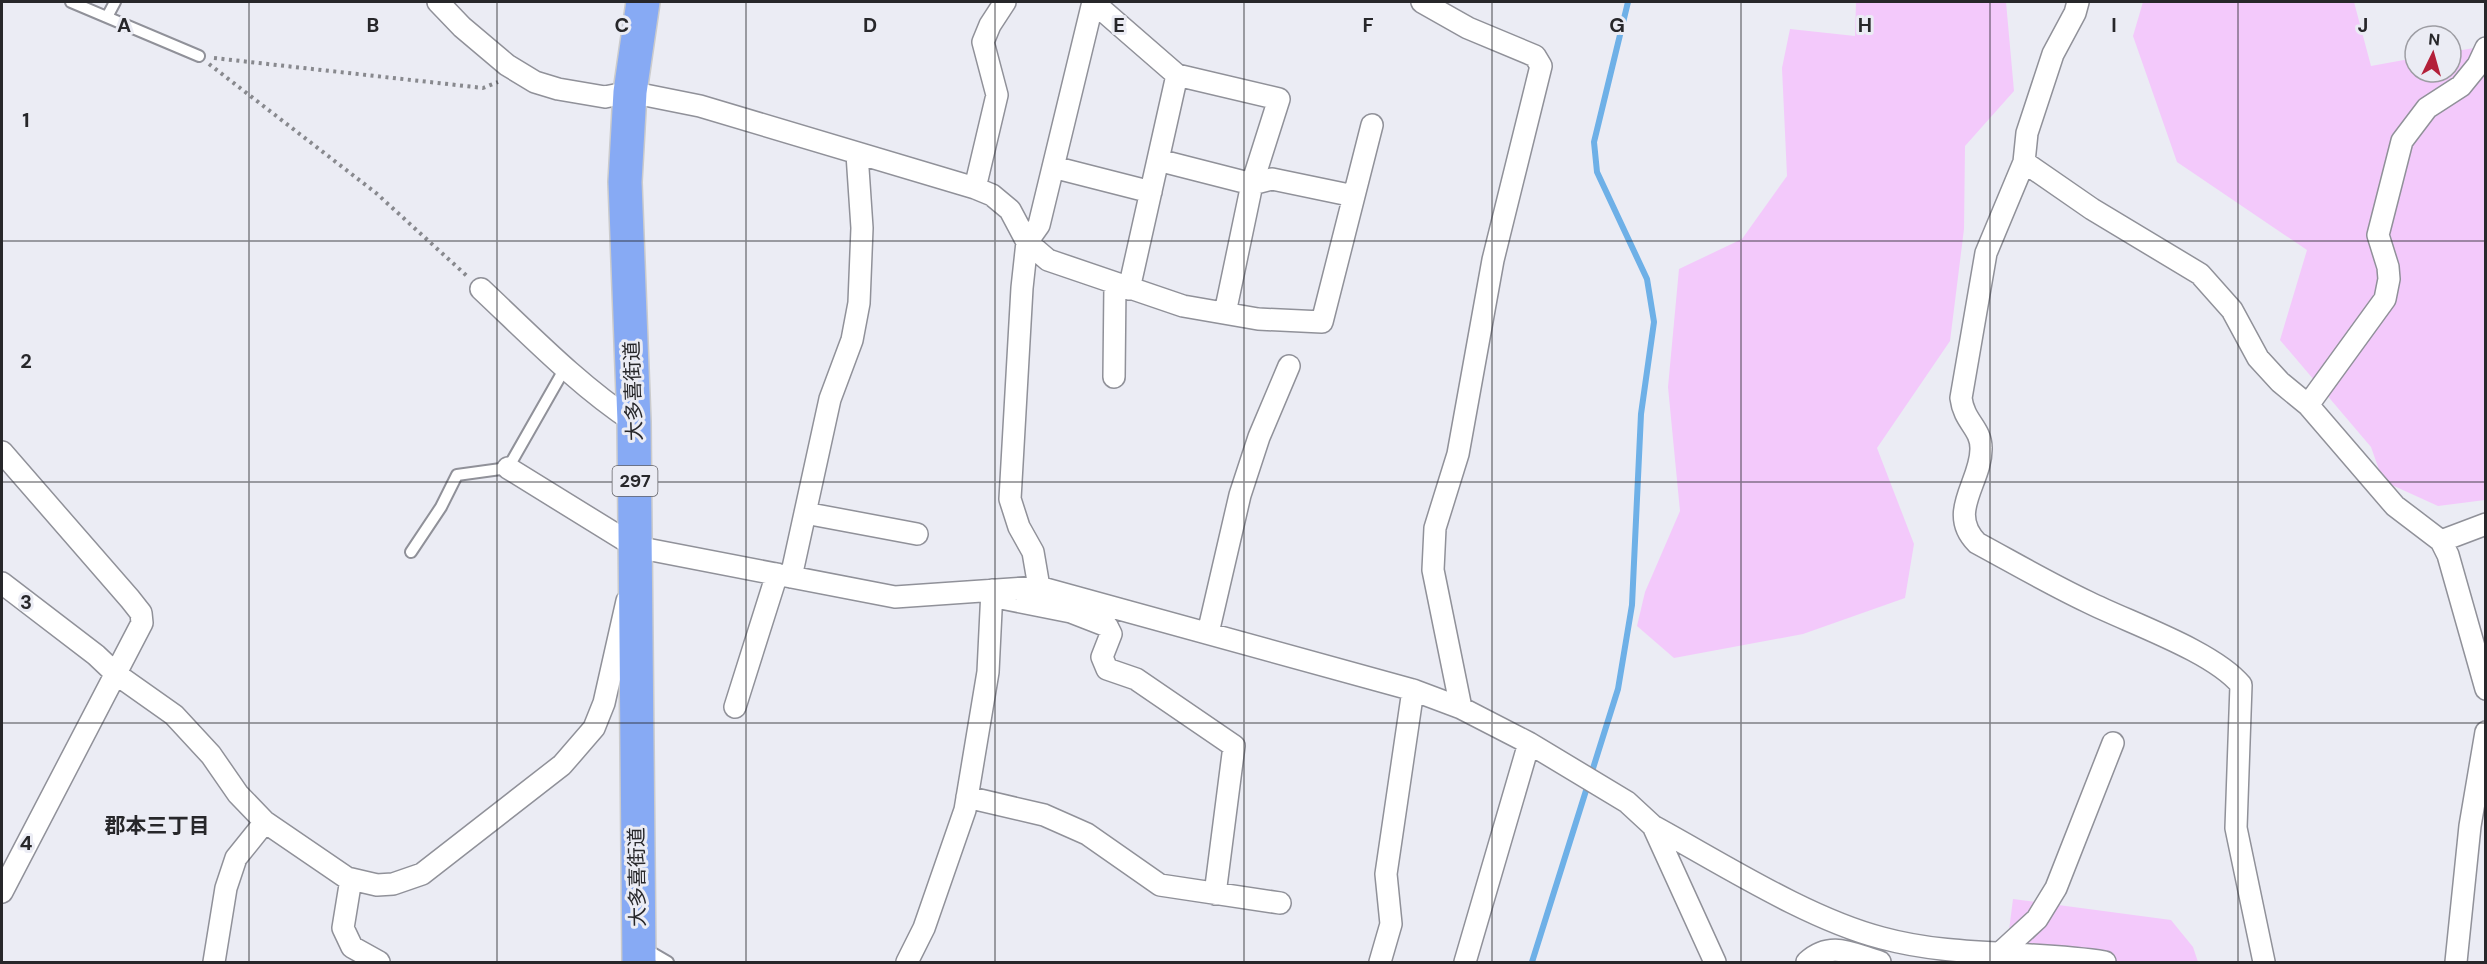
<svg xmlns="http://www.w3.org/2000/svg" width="2487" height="964" font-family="'DM Sans','Noto Sans JP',sans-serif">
<rect width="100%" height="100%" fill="#ebecf4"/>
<path fill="#f3c9fb" d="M1856,2H2006L2014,91L1965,146L1964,229L1950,341L1877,448L1914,544L1905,598L1803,634L1674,658L1637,626L1645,592L1680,511L1668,387L1679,269L1742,239L1787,176L1782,68L1790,29L1855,36Z
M2143,2H2354L2371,66L2415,58V72H2451V52L2485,46V500L2438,506L2383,481L2371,447L2280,340L2307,250L2177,162L2133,36Z
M2013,899L2171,920L2193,947L2198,962H2005Z"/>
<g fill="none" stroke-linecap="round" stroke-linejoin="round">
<path stroke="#6eb0e7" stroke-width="6" d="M1532,962L1618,689L1632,605L1641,414L1654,322L1647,279L1597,172L1594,142L1628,2"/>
<g stroke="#909199" stroke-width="14">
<path id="service" d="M71,2L199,56
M107,17L115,2
M411,552L441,507L457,475L508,468L565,368
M644,948L668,962"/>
</g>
<g stroke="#909199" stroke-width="24">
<path id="minor" d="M438,2L462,27L507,65L535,82L558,89L605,97L630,92L700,106L975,188L992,195L1010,210L1027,242L1048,260L1183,306L1258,319L1322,322L1372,125
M1422,2L1468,28L1535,56L1541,66L1493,260L1458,454L1435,528L1433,570L1461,708
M2078,2L2075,13L2053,54L2027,133L2024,162L1986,253L1961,398C1964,422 1981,428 1981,448C1982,482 1946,512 1977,543C2014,563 2050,584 2088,602C2130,623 2213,651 2241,685L2236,828L2264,962
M1158,160L1252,184L1272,179L1354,196
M2024,162L2092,209L2200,274L2232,310L2258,358L2280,382L2308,405L2395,506L2441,541L2448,555L2486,689
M1053,167L1151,192
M975,188L997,95L983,42L990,25L1005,2
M481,289C530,335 578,385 634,422
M1129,289L1177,75
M1114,377L1115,284
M2308,405L2385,299L2389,279L2388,267L2378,235L2402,141L2427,108L2461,86L2478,65L2486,48
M2,452L130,599L141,613L142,623L2,892
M508,468L636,547L895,597L1039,587L1413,690L1461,708L1529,743L1627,802L1653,826L1715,962
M805,513L917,534
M2441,541L2486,524
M791,577L830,399L852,340L859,303L862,228L857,154
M2,583L96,655L116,674L174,715L211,755L238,794L265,822L347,878L377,885L393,884L422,874L562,765L594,728L604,703L627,601
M1039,587L1033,552L1019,527L1010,499L1022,288L1027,242L1039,225L1093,2L1177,75L1279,99L1252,184L1225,313
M996,597L1071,612L1107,626L1111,634L1102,657L1107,669L1136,679L1234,746L1215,894
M1208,633L1240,495L1259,437L1289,366
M735,707L777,574
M967,797L1044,815L1087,834L1160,885L1280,903
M1653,826C1721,863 1808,919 1882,938C1955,958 2031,950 2105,962
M351,879L343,928L352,947L379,962
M2000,953L2037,919L2056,888L2113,743
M214,962L226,888L236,858L265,822
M907,962L924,928L965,810L988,672L992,590
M1380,962L1391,924L1386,874L1413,690
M1465,962L1529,743
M1807,962C1831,940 1852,954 1880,962
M2456,962L2470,826L2486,732"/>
</g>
<g stroke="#cbcbcc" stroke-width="36">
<path id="trunk" d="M639,962L634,422L625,182L630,92L643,2"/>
</g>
<path stroke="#88898e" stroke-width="4" stroke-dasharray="3 4.5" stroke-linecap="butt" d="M214,58L483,88L498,82
M209,64L376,193L467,276"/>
<use href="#service" stroke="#fff" stroke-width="10"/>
<use href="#minor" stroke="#fff" stroke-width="21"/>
<use href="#trunk" stroke="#87aaf4" stroke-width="33"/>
</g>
<path fill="none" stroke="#27272a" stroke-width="1.5" stroke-opacity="0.55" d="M249,2V962M497,2V962M746,2V962M995,2V962M1244,2V962M1492,2V962M1741,2V962M1990,2V962M2238,2V962M2,241H2486M2,482H2486M2,723H2486"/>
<g text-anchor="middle" stroke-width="6" stroke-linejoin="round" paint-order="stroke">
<rect fill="#ebecf4" stroke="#626267" stroke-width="1.5" x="612.5" y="466" width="45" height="30" rx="4.5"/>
<g font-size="18" font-weight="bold" fill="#27272a">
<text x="635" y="487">297</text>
</g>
<g font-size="20" fill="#27272a" stroke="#ebecf4">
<text transform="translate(633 391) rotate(-92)" y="7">大多喜街道</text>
<text transform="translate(637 877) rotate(-91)" y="7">大多喜街道</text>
</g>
<g font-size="21" font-weight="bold" fill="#27272a" stroke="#ebecf4">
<text x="157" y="833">郡本三丁目</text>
</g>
</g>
<g font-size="20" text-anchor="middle" font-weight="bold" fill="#27272a" stroke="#ebecf4" stroke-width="6" stroke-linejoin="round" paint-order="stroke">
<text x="124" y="32">A</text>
<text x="373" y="32">B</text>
<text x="622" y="32">C</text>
<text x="870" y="32">D</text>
<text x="1119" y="32">E</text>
<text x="1368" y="32">F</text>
<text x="1617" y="32">G</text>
<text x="1865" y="32">H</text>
<text x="2114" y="32">I</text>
<text x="2363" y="32">J</text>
<text x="26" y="127">1</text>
<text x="26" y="368">2</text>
<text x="26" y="609">3</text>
<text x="26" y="850">4</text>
</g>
<rect width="2487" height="964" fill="none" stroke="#27272a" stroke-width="6"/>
<g transform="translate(2433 54) rotate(5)"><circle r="28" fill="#ebecf4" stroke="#9d9da3" stroke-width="1.5"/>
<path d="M0-4.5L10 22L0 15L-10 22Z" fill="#b32039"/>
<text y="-9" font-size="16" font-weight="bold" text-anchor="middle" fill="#27272a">N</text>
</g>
</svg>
